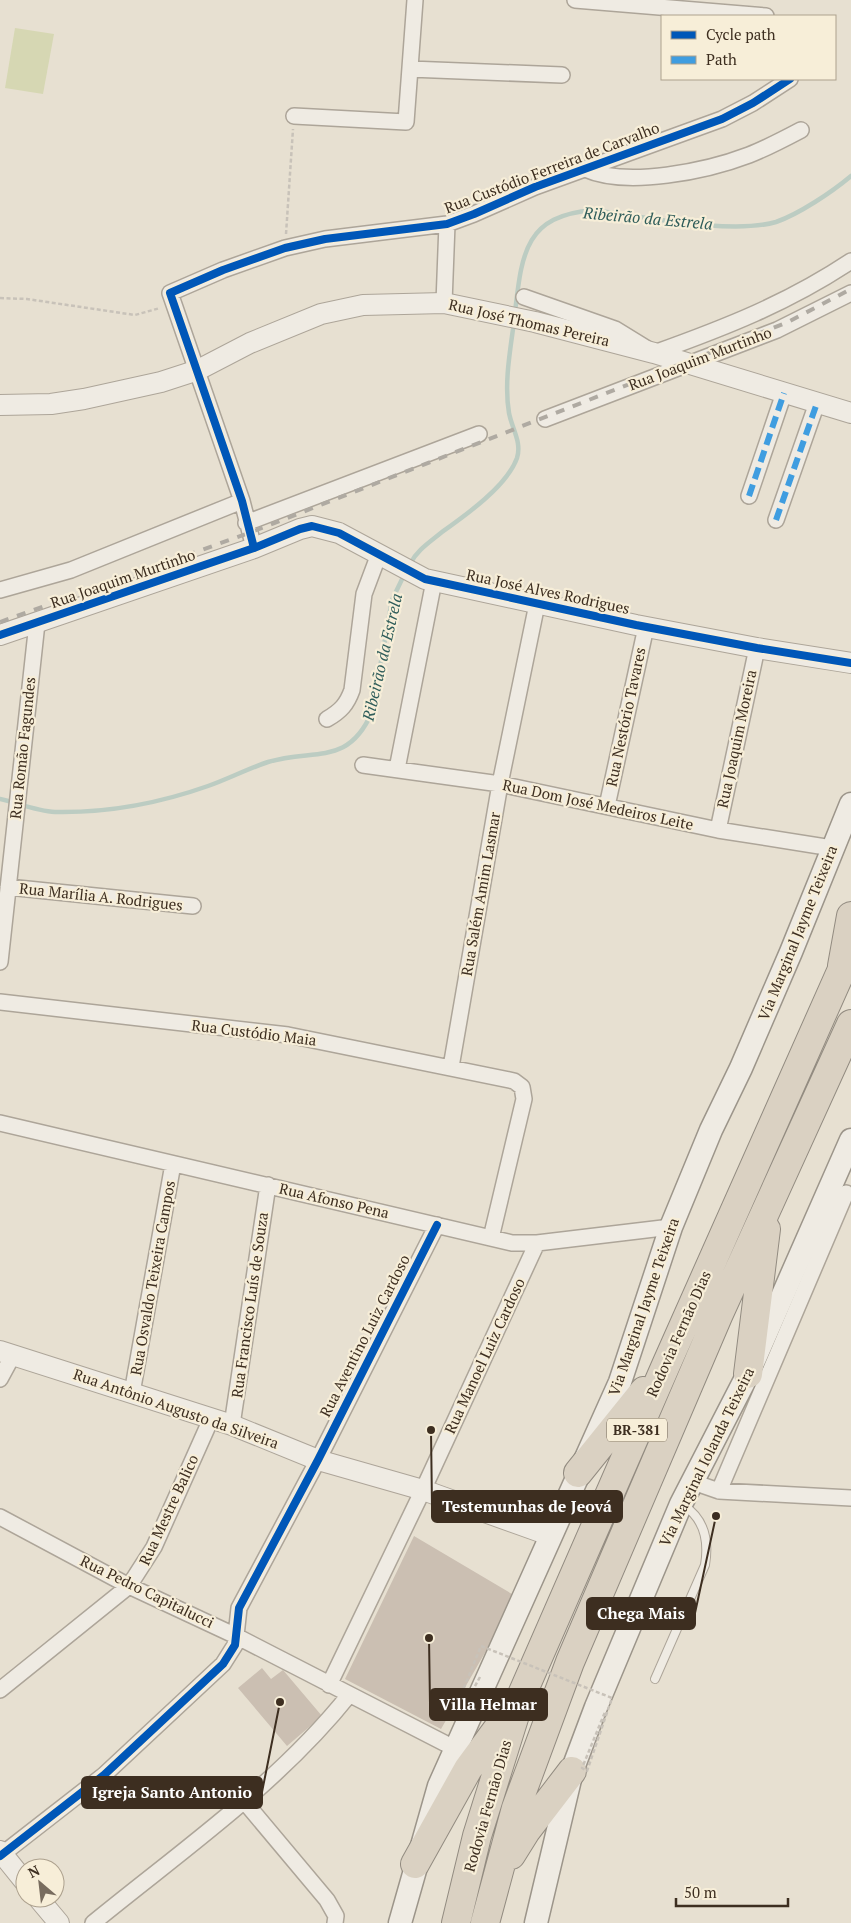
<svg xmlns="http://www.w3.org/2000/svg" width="851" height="1923" font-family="'PT Serif',serif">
<rect width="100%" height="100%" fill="#e7e0d1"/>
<path fill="#d6d7b3" d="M15,28L54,34L43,94L5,88Z"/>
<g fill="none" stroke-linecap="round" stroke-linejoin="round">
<path stroke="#bcccc2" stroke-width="4.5" d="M515,312C522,253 525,216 593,210C641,216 731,235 776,222C799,214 832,192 851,176
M410,564C417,550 430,542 442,532C466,515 507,486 517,458C522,442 512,429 509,413C504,384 510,351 514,322
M0,799C17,803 37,811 55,812C106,813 160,803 208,786C228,779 247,769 268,762C314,748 348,767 372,712L392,600L405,573"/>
</g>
<path fill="#cbbfb2" d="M414,1536L517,1597L441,1729L345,1679Z
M262,1668L271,1679L283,1670L322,1716L287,1746L238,1688Z"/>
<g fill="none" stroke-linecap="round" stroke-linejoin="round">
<g stroke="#ada599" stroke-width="10">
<path id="service" d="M655,1679L705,1565C709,1541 705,1519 683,1505"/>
</g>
<g stroke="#ada599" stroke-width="18">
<path id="minor" d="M575,0L766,16
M410,69L562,75
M294,116L406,122L415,0
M585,169C627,188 707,171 749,155C767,148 784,139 801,130
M524,297L615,329L654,353C724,328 788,303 851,261
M444,303L447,224
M545,419L777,330L851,293
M749,496L784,393
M776,520L817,403
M246,523L479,434
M254,548L242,501L170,293L223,270L285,248L325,239L447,224L474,214L535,187L722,119L753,103L790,79
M0,590L71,570L242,501
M327,719C341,711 347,704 352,690L364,594L379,554
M363,765L500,784L718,830L832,848
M397,769L434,581
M607,806L646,627
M718,830L757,648
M8,887L193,906
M0,962L37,623
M0,1002L288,1035L514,1081L522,1087L524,1099L491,1238
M451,1067L500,784L537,604
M0,1123L512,1243H537L671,1227
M0,1379L13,1355
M132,1393L173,1164
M232,1425L268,1185
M693,1482L719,1491L851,1498
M719,1491L846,1193
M0,1517L129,1586L236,1636L454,1748
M329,1685L423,1490L537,1243
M0,1690L129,1586L154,1547L211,1419
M244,1801L327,1900L336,1916L335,1923
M0,1856L104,1775L223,1664L235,1645L239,1608L318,1460L437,1225
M93,1923C181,1851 278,1784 349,1695"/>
</g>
<g stroke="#ada599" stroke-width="22">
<path id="tertiary" d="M0,405L51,404L84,399L161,382L198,370L250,343L321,314L363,305L444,303L535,322L654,353L851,413
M0,635L254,548L300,529L312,526L339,533L425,579L636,625L757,648L851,663
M0,1351L232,1425L318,1460L423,1490L549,1535
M0,1851L25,1882
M38,1898L59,1923"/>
</g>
<g stroke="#9c958a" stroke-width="25">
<path id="secondary" d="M400,1923L439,1786L620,1382L671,1227L711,1130L741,1068L791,952L851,804
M536,1923L572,1771L596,1707L681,1504L748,1374L851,1140"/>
</g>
<g stroke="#928b80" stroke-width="30">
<path id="motorway" d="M842,966L851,916
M748,1374L766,1229
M578,1473L644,1391
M511,1855L526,1831L572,1771
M415,1864L468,1769L507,1716
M456,1923L477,1836L520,1699L666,1365L851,949
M485,1923L516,1808L570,1662L718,1316L851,1024"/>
</g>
<path stroke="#c8c2b9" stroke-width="2.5" stroke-dasharray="4 2.5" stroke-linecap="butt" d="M286,234L293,129
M0,298L27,299L135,315L160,308"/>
<use href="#service" stroke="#efebe3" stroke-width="8"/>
<use href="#minor" stroke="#efebe3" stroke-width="15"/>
<use href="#tertiary" stroke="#efebe3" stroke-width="20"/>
<use href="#secondary" stroke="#efebe3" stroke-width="22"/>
<use href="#motorway" stroke="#dad1c2" stroke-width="28"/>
<path stroke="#afaaa2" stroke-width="4" stroke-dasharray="9 9" stroke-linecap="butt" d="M0,622L249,533L788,322L851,289"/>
<path stroke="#c8c2b9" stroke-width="2.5" stroke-dasharray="4 2.5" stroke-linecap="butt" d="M480,1677L457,1719L452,1717L481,1646L612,1698L587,1771L582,1768L605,1712"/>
<path stroke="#3f9de0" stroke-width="6" stroke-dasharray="12 6" stroke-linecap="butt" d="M749,496L784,393
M776,520L817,403"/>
<g stroke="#f7eed8" stroke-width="11">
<path id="cycleway" d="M254,548L242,501L170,293L223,270L285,248L325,239L447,224L474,214L535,187L722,119L753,103L790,79
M0,635L254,548L300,529L312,526L339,533L425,579L636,625L757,648L851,663
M0,1856L104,1775L223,1664L235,1645L239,1608L318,1460L437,1225"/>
</g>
<use href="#cycleway" stroke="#0057b8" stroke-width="8"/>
</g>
<g text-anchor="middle" stroke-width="4.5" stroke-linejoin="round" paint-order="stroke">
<rect fill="#f7eed8" stroke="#756857" stroke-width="1" x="607" y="1418.5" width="60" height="23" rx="4"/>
<g font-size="14" font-weight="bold" fill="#3d2e20">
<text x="637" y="1435">BR-381</text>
</g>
<g font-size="15" fill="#3d2e20" stroke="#f7eed8">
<text transform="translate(552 168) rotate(-21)" y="5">Rua Custódio Ferreira de Carvalho</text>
<text transform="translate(529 323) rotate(13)" y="5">Rua José Thomas Pereira</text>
<text transform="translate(700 359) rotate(-21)" y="5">Rua Joaquim Murtinho</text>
<text transform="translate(123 579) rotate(-19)" y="5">Rua Joaquim Murtinho</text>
<text transform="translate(548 592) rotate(12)" y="5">Rua José Alves Rodrigues</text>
<text transform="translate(626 717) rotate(-78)" y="5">Rua Nestório Tavares</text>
<text transform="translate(737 739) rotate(-78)" y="5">Rua Joaquim Moreira</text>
<text transform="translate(23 748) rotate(-84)" y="5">Rua Romão Fagundes</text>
<text transform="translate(598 805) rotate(12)" y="5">Rua Dom José Medeiros Leite</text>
<text transform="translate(481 894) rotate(-80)" y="5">Rua Salém Amim Lasmar</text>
<text transform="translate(101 897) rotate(6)" y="5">Rua Marília A. Rodrigues</text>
<text transform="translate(798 933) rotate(-68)" y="5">Via Marginal Jayme Teixeira</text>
<text transform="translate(254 1033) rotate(7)" y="5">Rua Custódio Maia</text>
<text transform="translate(334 1201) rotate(13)" y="5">Rua Afonso Pena</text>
<text transform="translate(153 1278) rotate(-80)" y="5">Rua Osvaldo Teixeira Campos</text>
<text transform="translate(250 1305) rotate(-82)" y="5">Rua Francisco Luís de Souza</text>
<text transform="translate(644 1307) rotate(-71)" y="5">Via Marginal Jayme Teixeira</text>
<text transform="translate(679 1334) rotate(-66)" y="5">Rodovia Fernão Dias</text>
<text transform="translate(365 1336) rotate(-63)" y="5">Rua Aventino Luiz Cardoso</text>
<text transform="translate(485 1356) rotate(-65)" y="5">Rua Manoel Luiz Cardoso</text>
<text transform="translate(176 1409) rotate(19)" y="5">Rua Antônio Augusto da Silveira</text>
<text transform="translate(707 1457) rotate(-64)" y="5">Via Marginal Iolanda Teixeira</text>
<text transform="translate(169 1510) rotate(-65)" y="5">Rua Mestre Balico</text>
<text transform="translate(147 1592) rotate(26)" y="5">Rua Pedro Capitalucci</text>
<text transform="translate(488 1806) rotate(-74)" y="5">Rodovia Fernão Dias</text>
</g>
<g font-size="16" font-style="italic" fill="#2f5d5a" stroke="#f7eed8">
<text transform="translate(648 218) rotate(5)" y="6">Ribeirão da Estrela</text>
<text transform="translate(382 657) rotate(-77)" y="6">Ribeirão da Estrela</text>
</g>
</g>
<path fill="none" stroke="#3d2e20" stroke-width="2" d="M431 1430L432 1507M716 1516L695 1613M429 1638L430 1704M280 1702L262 1792"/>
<g fill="#3d2e20" stroke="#f7eed8" stroke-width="2">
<circle cx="431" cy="1430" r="5"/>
<circle cx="716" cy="1516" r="5"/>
<circle cx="429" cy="1638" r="5"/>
<circle cx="280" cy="1702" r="5"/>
</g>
<g fill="#3d2e20" stroke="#3d2e20" stroke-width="2">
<rect x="432" y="1491" width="190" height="31" rx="5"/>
<rect x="587" y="1598" width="108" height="31" rx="5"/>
<rect x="430" y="1689" width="117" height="31" rx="5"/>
<rect x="82" y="1777" width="180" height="31" rx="5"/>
</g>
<g font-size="16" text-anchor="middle" font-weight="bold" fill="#fff">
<text x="527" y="1512">Testemunhas de Jeová</text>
<text x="641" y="1619">Chega Mais</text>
<text x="488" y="1710">Villa Helmar</text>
<text x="172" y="1798">Igreja Santo Antonio</text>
</g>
<rect x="661" y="15" width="175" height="65" fill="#f7eed8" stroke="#ada18e"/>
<rect x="671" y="31" width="25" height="8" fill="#0057b8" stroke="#ada18e"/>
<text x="706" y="40" font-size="15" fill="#3d2e20">Cycle path</text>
<rect x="671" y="56" width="25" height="8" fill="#3f9de0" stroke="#ada18e"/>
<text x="706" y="65" font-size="15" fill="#3d2e20">Path</text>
<g transform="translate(40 1883) rotate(332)"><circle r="24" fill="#f7eed8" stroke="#ada18e"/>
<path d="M0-4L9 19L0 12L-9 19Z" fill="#786c5e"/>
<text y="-8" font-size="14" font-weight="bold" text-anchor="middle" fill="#3d2e20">N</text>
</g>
<path d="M676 1898v8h112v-8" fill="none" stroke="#3d2e20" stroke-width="2.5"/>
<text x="684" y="1898" font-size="15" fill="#3d2e20" stroke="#f7eed8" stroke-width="4" paint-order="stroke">50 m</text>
</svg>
